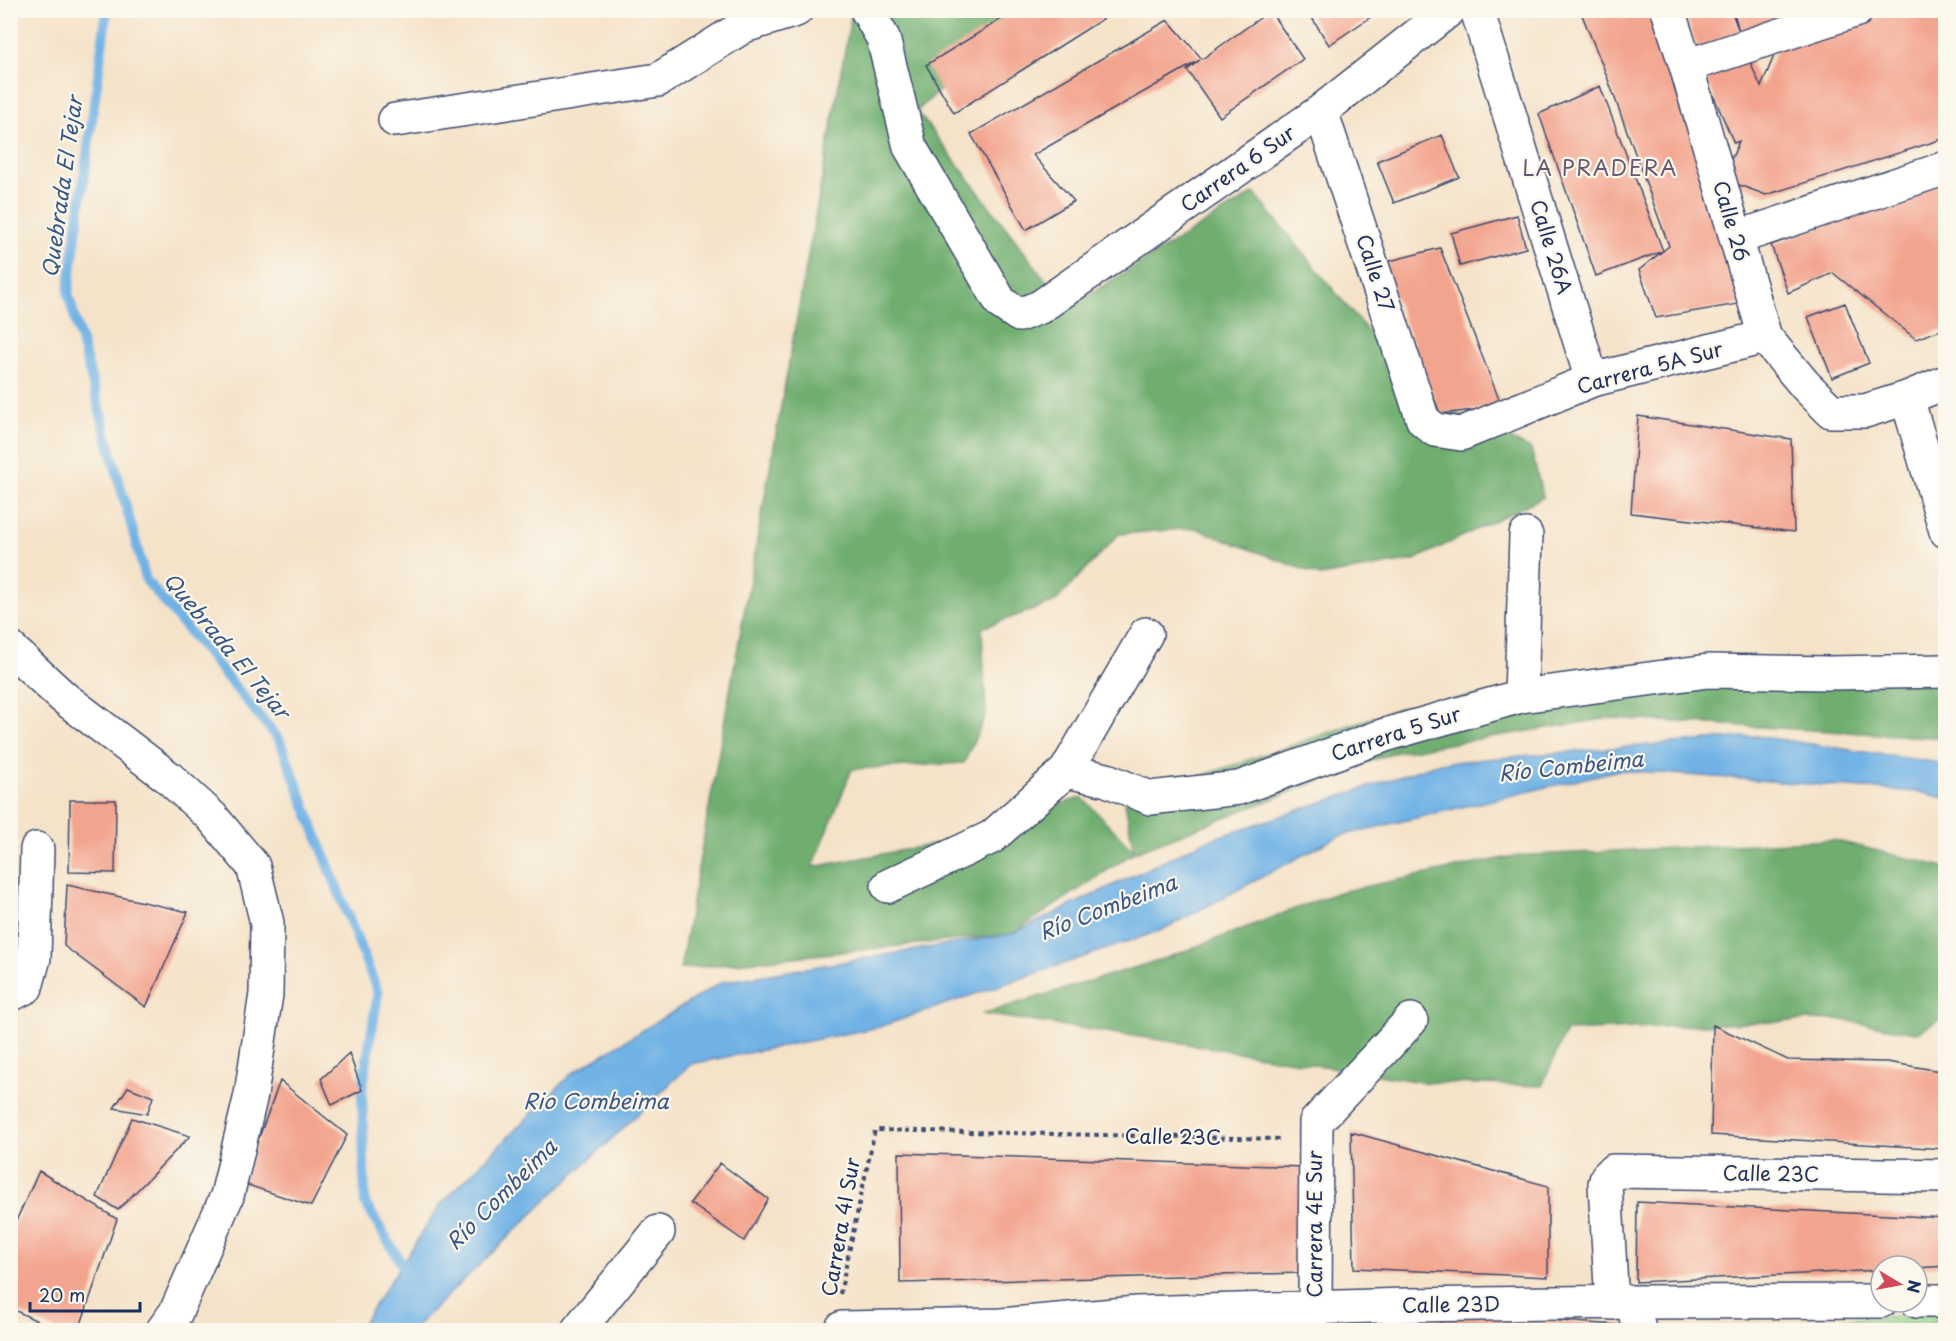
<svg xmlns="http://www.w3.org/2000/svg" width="1956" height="1341" font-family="'Playpen Sans',sans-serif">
<rect width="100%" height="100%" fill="#fbf7ec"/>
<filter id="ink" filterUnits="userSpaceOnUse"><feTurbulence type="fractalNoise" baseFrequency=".0167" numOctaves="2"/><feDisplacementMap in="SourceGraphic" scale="12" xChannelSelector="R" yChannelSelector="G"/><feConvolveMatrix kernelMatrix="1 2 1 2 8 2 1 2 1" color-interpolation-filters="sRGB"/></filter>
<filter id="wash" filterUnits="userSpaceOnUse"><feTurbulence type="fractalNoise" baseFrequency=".008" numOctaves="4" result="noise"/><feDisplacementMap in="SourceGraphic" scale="24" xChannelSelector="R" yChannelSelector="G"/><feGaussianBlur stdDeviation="1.35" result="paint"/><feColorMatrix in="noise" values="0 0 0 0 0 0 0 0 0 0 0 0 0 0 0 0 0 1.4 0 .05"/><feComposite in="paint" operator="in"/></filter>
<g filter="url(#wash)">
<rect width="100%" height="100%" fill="#f5e3c9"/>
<path fill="#8bca81" stroke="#537c70" stroke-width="1.5" d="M1945,1313V1330H1844V1319Z"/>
<path fill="#70ae6f" stroke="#466e66" stroke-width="1.5" d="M852,11H1026L917,111L1067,308L1254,193L1359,321L1433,402L1531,449L1543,497L1414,560L1320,576L1195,528L1119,534L1055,602L982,628L986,714L964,763L852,769L813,867L957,840L1082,797L1134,851L1125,802L1400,708L1638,670L1943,654L1945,619V738L1610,718L1392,753L1135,852L1012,934L680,969Z
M1833,840L1945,867V1019L1943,1018L1915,1033L1837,1019L1566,1031L1542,1086L1421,1082L1188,1044L982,1014L1169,957L1339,892L1514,856Z"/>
<path fill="#70b2e5" stroke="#4670a2" stroke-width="1.5" d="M1756,736L1945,764V798L1919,792L1619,770L1339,836L1162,930L879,1027L691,1064L553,1194L412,1330H358L441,1204L572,1073L722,982L1012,934L1203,842L1440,763Z"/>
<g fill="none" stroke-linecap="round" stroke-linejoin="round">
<path stroke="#70b2e5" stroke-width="10" d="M107,10L68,293L146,580L280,741L378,993L362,1090L365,1203L409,1276"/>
</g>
<g id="blocks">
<path fill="#f3a48e" d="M1016,10H1117L954,113L926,65Z
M1307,10H1381L1329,45Z
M1580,10H1650L1750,302L1656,318L1639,270L1669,246L1606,74Z
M1683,10H1731L1739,31L1698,48Z
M1733,10H1807V11L1739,31Z
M1910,10H1946V138L1766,195L1723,179L1739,141L1734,143L1705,76L1748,57L1761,87L1779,44Z
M1270,11L1303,59L1220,117L1187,70L1200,60L1033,155L1074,201L1026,230L971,134L1168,20L1202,59Z
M1600,86L1663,251L1596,276L1539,114Z
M1442,135L1459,177L1394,203L1377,161Z
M1946,181V328L1916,339L1833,273L1788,293L1771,245Z
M1517,215L1526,248L1460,266L1451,233Z
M1440,248L1502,407L1440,414L1382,263Z
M1845,303L1869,363L1832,378L1808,317Z
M1638,416L1791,439L1794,532L1631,513Z
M70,800H116L115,873L69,872Z
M67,885L188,912L146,1007L64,946Z
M1713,1025L1788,1060L1887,1062L1946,1072V1149L1711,1135Z
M349,1053L362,1090L332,1105L321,1079Z
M280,1081L347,1135L311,1206L242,1183Z
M128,1087L153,1097L147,1114L114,1108Z
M132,1118L190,1136L118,1210L97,1197Z
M1351,1132L1548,1186V1277L1354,1268Z
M899,1153L1303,1167L1304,1273L900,1283Z
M720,1163L768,1199L744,1241L690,1203Z
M39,1171L117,1219L79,1330H56L10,1308V1234Z
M1637,1202L1946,1218V1266L1917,1268V1266H1881V1270L1636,1282Z
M1437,1312L1630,1326L1631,1330H1443Z
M182,1321L208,1330H180Z"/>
</g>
</g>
<g filter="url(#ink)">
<use href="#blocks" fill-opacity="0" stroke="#3c4a6e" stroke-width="1.5"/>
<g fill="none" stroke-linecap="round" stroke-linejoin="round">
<g stroke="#3c4a6e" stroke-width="36">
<path id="street" d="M867,10L883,38L910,147L1001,303L1019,315L1040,307L1321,111L1449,10
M1477,10L1592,380
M1668,10L1686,66L1765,337L1805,385L1831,411H1865L1907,398L1946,382
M1686,66L1857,10
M1321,111L1423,420L1435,430L1461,434L1592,380L1765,337
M395,120L658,80L744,26L796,10
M1736,238L1946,168
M1907,398L1946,531
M10,648L63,697L168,777L212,817L253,866L267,923L266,994L251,1095L227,1196L176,1312L163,1330
M1521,696L1526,535
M1066,771L1107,780L1150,798L1239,788L1385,735L1521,696L1708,671L1829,673L1946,671
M888,886L992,837L1066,771L1146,634
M10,995L26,987L34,958L37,849
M1917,1301H1946
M1633,1302L1639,1330
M1612,1303L1605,1184L1607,1177L1613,1171L1946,1176
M1315,1308L1316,1122L1411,1020
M842,1328L1001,1325L1137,1313L1407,1305L1633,1302L1881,1301
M578,1330L658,1232"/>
</g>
<path stroke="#3c4a6e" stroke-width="4" stroke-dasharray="4.5 4.5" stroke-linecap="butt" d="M840,1294L875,1130L1282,1139"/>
<use href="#street" stroke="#fff" stroke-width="33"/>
</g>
</g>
<g text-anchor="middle" stroke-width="4.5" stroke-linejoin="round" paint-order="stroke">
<g font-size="20" fill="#1b2f5e" stroke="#fbf7ec">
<text transform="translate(1238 169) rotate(-35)" y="7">Carrera 6 Sur</text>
<text transform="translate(1731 221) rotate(74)" y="7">Calle 26</text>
<text transform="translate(1551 247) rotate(73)" y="7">Calle 26A</text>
<text transform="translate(1375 273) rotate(72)" y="7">Calle 27</text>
<text transform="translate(1650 368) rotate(-15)" y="7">Carrera 5A Sur</text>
<text transform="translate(1396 734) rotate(-18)" y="7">Carrera 5 Sur</text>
<text transform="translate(1173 1137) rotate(1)" y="7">Calle 23C</text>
<text transform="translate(1771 1174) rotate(1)" y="7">Calle 23C</text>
<text transform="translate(1315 1224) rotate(-90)" y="7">Carrera 4E Sur</text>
<text transform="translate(841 1227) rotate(-80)" y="7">Carrera 4I Sur</text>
<text transform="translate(1451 1305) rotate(-1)" y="7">Calle 23D</text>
</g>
<g font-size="21" letter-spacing="1.5" fill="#67586f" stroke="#fbf7ec">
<text x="1600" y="176">LA PRADERA</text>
</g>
<g font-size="21" font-style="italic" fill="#355686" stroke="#fbf7ec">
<text transform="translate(63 187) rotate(-82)" y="7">Quebrada El Tejar</text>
<text transform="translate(226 646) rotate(50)" y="7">Quebrada El Tejar</text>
<text transform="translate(1571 767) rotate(-6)" y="7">Río Combeima</text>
<text transform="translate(1108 908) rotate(-21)" y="7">Río Combeima</text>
<text x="596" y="1109">Rio Combeima</text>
<text transform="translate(502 1195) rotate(-45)" y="7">Río Combeima</text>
</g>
</g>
<rect width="1956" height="1341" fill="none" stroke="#fbf7ec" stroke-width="36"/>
<g transform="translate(1899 1284) rotate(100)"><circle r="28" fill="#fbf7ec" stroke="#a1a7b3" stroke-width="1.5"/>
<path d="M0-4.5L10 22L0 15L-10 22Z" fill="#d1495b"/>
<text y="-9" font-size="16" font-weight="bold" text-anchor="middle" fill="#1b2f5e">N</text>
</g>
<path d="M30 1302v9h110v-9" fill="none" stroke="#1b2f5e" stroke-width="3"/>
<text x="39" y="1302" font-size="18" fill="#1b2f5e" stroke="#fbf7ec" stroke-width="4.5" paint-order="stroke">20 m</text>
</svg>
